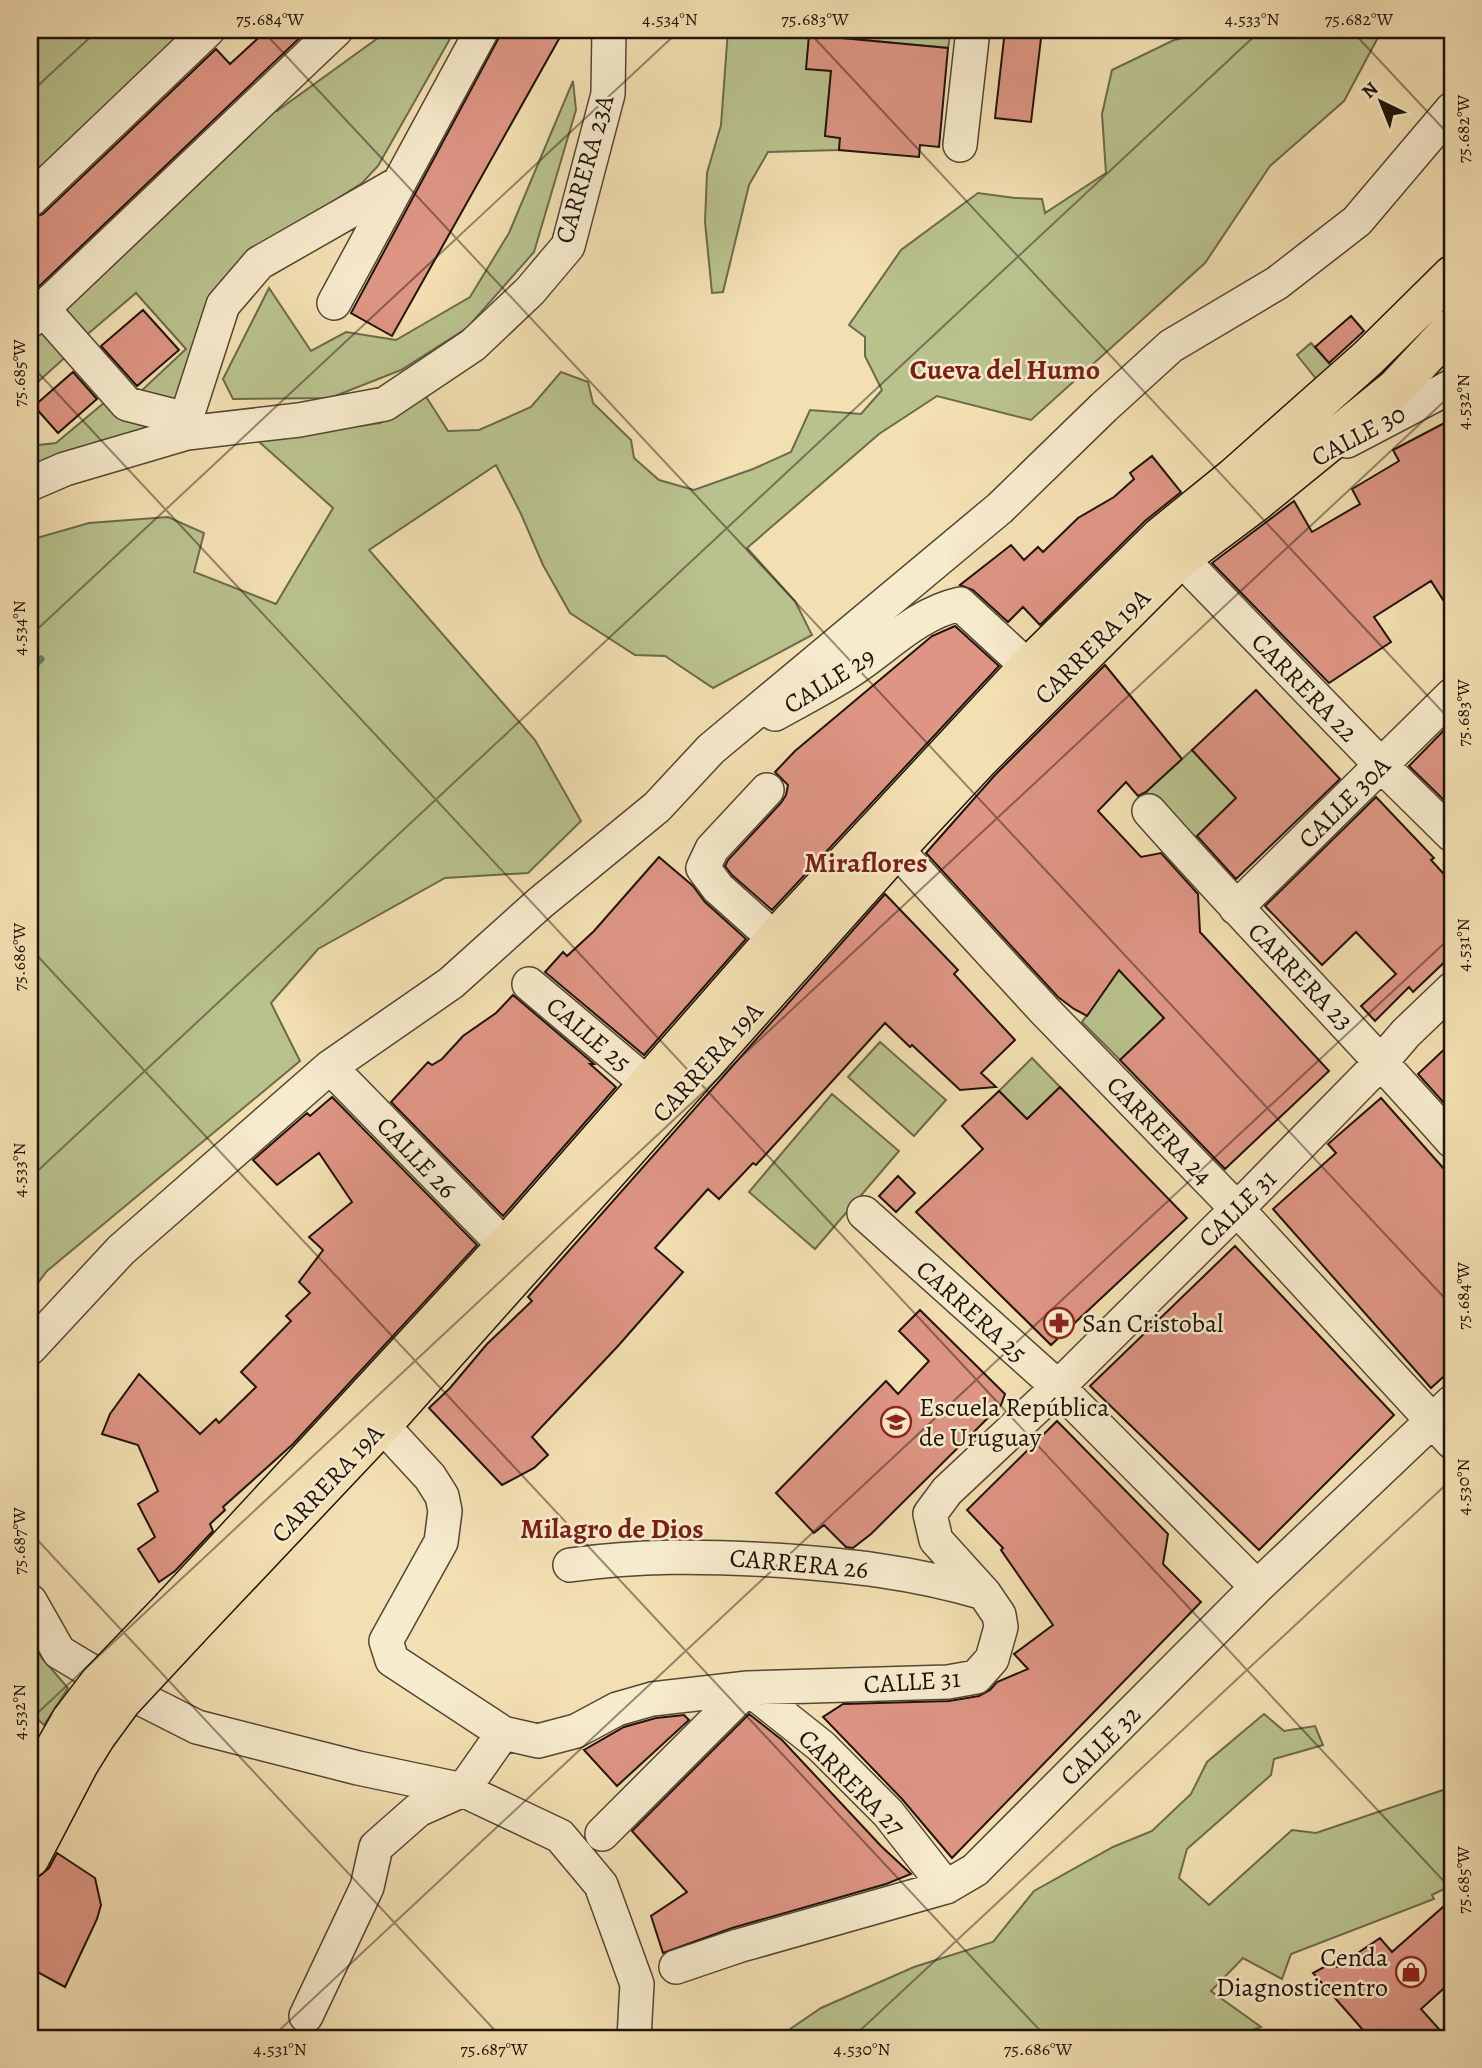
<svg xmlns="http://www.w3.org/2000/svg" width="1482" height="2068" font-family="Alegreya,serif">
<rect width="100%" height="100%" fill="#f3e0b2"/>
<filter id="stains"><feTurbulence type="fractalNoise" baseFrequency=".00286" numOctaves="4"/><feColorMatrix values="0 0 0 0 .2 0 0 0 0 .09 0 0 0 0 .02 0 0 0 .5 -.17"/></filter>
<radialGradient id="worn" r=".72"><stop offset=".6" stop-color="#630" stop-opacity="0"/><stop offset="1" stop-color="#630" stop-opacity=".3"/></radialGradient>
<path fill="#b9c28d" stroke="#6c6a4c" stroke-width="2" d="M30,30H194L30,189Z
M389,30H455L378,166L362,183L290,229L181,400L139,393L186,349L136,293L83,338L60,303L262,109L277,111Z
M728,30H951L948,48L809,35L831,71L825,136L840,138L839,150L768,152L749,185L723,292L712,293L705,222L707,173L721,125Z
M1219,30H1382L1344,101L1270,166L1205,263L1031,420L937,396L879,434L747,548L795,601L812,635L713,688L665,656L635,655L570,613L543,565L521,514L496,465L369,550L535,740L581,821L528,873L445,878L318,949L271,1003L300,1061L47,1271L30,1293V540L89,523L168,517L204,533L194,572L276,604L333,508L257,440L380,423L423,392L448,431L479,430L531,407L561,372L588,382L593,403L631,440L634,458L659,480L694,490L753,469L791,452L810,410L861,414L882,390L865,356V337L849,325L901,250L978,193L1015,198L1042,199L1045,213L1106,173L1102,114L1112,70L1174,40Z
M573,81L576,110L534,252L467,328L401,370L330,398L233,399L223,379L269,288L311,351L346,332L396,340L470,297L509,233Z
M37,327L71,352L30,389V333Z
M1311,343L1336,370L1321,385L1297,355Z
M111,397L164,422L30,467V446L56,443Z
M1192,750L1237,798L1193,840L1146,792Z
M1119,970L1164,1018L1120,1060L1082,1022Z
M880,1042L946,1100L914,1136L848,1077Z
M1032,1058L1060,1087L1027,1119L999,1091Z
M832,1094L899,1151L815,1249L749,1192Z
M30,1644L68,1688L44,1725L30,1712Z
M1264,1714L1284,1731L1315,1726L1323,1745L1274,1759L1271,1775L1187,1849L1179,1878L1209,1905L1292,1830L1316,1833L1452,1787V1885L1432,1895L1434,1899L1291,1954L1282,1979L1243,1958L1211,1991L1261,2027L1231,2038H777L821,2008L914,1967L993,1942L1034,1891L1113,1847L1152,1831L1191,1794L1207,1762Z"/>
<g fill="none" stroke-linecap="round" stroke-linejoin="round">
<path stroke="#69796c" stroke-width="7" d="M30,670L41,659"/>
</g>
<path fill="#de9584" stroke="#1f130a" stroke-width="2" d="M267,30H308L30,295V219L43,214L216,49L230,64Z
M503,30H564L392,336L351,313Z
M1005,30H1042L1031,122L995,118Z
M809,35L948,48L939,147L920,145L919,157L839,150L840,138L825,136L831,71L806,69Z
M143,310L179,350L137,386L101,346Z
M1351,316L1364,331L1329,363L1315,347Z
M73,372L97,399L58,433L34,406Z
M1452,419V614L1431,581L1374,617L1391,642L1329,683L1212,563L1294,501L1312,532L1360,504L1352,489L1399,461L1393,450Z
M1152,456L1181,492L1145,521L1040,625L1023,607L1008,622L973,590L960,585L1011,545L1024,560L1038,547L1043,552L1078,518L1114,497L1134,479L1130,473Z
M955,626L999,666L772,910L732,875L725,866L728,860L781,803L786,795L788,785L775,772L795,751L932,636Z
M1105,665L1182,759L1146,792L1138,796L1126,782L1098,811L1141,857L1161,853L1198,894L1200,932L1329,1071L1225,1169L1120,1060L1164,1018L1119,970L1087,1016L1074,1009L1058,997L926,853L995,775Z
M1256,690L1340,779L1236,879L1197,836L1236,798L1192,750Z
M1452,722V808L1409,766Z
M1376,797L1434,858L1431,860L1452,883V955L1413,992L1409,987L1375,1021L1361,1006L1396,974L1356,932L1322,965L1265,906Z
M659,857L693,886L705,902L746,939L644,1055L545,972L563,952L567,956L594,931Z
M885,894L958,970L954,974L1015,1040L981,1073L996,1087L960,1090L912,1045L910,1047L885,1023L756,1165L753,1163L719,1199L708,1189L655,1248L683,1272L618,1346L532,1437L548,1455L534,1468L502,1485L429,1408L450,1388L487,1344L532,1301L528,1297Z
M513,995L594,1064H590L616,1087L503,1216L391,1102L428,1062L432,1065L442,1059L463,1036L496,1013Z
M1452,1042V1112L1418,1074Z
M1060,1087L1187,1218L1051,1345L916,1212L983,1149L962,1126L999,1091L1027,1119Z
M332,1097L477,1245L293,1444L223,1507L225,1510L210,1524L213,1531L175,1571L159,1582L138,1549L155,1537L138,1504L158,1491L138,1445L102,1434L110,1414L139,1374L200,1434L216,1419L219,1423L256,1387L241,1372L291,1321L286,1316L310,1293L299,1282L323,1250L309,1237L352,1202L319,1153L277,1185L253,1160L307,1113L310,1116Z
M1381,1098L1452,1178V1369L1431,1388L1273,1209L1336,1153L1328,1144Z
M898,1176L915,1193L896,1212L879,1196Z
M1235,1246L1394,1415L1259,1550L1090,1386Z
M920,1310L1005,1394L1001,1405L871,1534L853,1548L846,1547L824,1525L814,1533L776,1493L886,1381L898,1394L929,1361L899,1331Z
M1057,1421L1168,1534L1163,1564L1201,1602L952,1858L902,1799L823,1717L843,1704L949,1701L979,1696L990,1690L997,1682L1028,1669L1014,1654L1053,1625L1001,1550L1003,1548L967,1510Z
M749,1714L782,1740L881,1846L911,1874L886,1884L732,1928L663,1953L651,1916L687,1892L632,1831Z
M684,1715L689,1720L617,1786L584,1750L624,1727L656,1718Z
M57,1853L95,1878L101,1905L97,1919L65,1987L30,1968V1892L37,1878L49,1868Z
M1452,1899V1981L1421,2009L1447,2038H1370L1313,1973L1333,1962L1337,1967L1380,1938L1392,1952Z"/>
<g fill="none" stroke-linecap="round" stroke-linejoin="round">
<g stroke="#544634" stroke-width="36">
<path id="minor" d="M960,145L973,30
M30,200L208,30
M334,303L482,30
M43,309L127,404L186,419
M30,321L336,30
M187,433L186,419L223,305L259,263L399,183
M1347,441L1452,386
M30,484L65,469L187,433L299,420L385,404L473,345L530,291L568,246L608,94L609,30
M1162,539L1381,765L1452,835
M775,714C800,700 826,687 850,671C887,647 916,614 960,604L1028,667
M767,790L712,849L703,868L718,888L775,939
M1149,811C1248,923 1353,1029 1452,1141
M896,849L1044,1010L1237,1209L1452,1442
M1236,908L1452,695
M529,984L649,1085
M330,1067L505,1246
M864,1213L1058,1387L1257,1587
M30,1348L121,1250L330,1067L451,983L540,903L657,807L711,749L1000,508L1104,407L1171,346L1277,283L1357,221L1452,109
M382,1425L430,1477L442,1496L445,1511L441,1542L386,1641L392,1660L503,1733L538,1741L576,1731L617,1709L652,1699L748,1688L948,1682L976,1677L992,1659L1001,1627L999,1615L984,1593L936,1540L930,1514L947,1491L1058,1387L1237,1209L1382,1061L1406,1033L1452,989
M570,1565C642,1555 700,1556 773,1560C848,1565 912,1572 984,1593
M30,1601L59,1652L114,1685L197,1727L358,1768L463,1790L560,1836L601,1885L637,1984L634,2038
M748,1688L821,1746L888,1813L946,1887
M602,1834L748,1688
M676,1967L738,1946L946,1887L975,1870L1257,1587L1452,1402
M306,2016L367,1887L376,1847L418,1810L463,1790L503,1733"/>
</g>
<g stroke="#1f130a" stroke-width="41">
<path id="major" d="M172,1607L513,1238L775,939L1028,667L1160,537L1234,477L1368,358L1452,275
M190,1628L382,1425L896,849L979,760L1180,559L1256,502L1396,388L1452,328
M30,1792L71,1720
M30,1858L79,1764L97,1735"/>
</g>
<use href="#minor" stroke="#f7ebcd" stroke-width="33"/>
<use href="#major" stroke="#f3e0b2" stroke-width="38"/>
<g stroke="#1f130a" stroke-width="41" stroke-linecap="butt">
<path id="major-bridge" d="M71,1720L99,1683L172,1607
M97,1735L122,1701L190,1628"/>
</g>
<use href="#major-bridge" stroke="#f3e0b2" stroke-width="38"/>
</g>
<path fill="none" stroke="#1f130a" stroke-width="2" stroke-opacity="0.45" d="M262,30L1452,1306M807,30L1452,722M1351,30L1452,138M30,93L98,30M30,364L1452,1890M30,636L680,30M30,948L1047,2038M30,1178L1261,30M30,1532L502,2038M30,1720L1452,394M271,2038L1452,936M852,2038L1452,1479M1434,2038L1452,2021"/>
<defs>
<g id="pharmacy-ring" transform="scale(1.575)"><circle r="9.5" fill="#f7ebcd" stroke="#8f2418" stroke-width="1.5"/><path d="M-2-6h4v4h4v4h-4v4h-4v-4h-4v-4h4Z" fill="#8f2418"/></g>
<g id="university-ring" transform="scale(1.575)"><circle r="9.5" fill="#f7ebcd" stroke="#8f2418" stroke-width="1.5"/><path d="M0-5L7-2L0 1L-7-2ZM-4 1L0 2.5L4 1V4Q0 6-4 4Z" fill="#8f2418"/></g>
<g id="shop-ring" transform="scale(1.575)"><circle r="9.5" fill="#f7ebcd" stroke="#8f2418" stroke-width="1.5"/><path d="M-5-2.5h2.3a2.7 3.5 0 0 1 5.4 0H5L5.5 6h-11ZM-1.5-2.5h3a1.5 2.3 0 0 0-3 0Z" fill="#8f2418"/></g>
</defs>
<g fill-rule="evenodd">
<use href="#pharmacy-ring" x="1059" y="1323"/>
<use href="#university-ring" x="896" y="1422"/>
<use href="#shop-ring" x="1411" y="1972"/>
</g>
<g text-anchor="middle" stroke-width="5" stroke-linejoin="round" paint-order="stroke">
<g font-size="26" fill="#1f130a" stroke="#f7ebcd">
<text transform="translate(584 169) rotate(-74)" y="9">CARRERA 23A</text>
<text transform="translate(1358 435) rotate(-28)" y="9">CALLE 30</text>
<text transform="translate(1092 646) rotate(-45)" y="9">CARRERA 19A</text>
<text transform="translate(829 680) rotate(-32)" y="9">CALLE 29</text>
<text transform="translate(1305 687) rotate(46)" y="9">CARRERA 22</text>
<text transform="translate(1344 802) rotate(-45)" y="9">CALLE 30A</text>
<text transform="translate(1301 976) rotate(46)" y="9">CARRERA 23</text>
<text transform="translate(589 1034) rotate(40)" y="9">CALLE 25</text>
<text transform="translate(707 1062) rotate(-48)" y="9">CARRERA 19A</text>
<text transform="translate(1160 1130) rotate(46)" y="9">CARRERA 24</text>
<text transform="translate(417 1157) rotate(46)" y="9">CALLE 26</text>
<text transform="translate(1237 1208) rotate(-45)" y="9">CALLE 31</text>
<text transform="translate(972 1311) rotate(42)" y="9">CARRERA 25</text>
<text transform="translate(327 1483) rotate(-47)" y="9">CARRERA 19A</text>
<text transform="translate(799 1563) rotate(5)" y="9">CARRERA 26</text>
<text transform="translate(912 1681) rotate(-4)" y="9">CALLE 31</text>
<text transform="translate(1100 1745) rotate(-45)" y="9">CALLE 32</text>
<text transform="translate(852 1782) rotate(45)" y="9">CARRERA 27</text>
</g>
<g font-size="26" fill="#1f130a" stroke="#f7ebcd" text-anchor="start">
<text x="1082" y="1332">San Cristobal</text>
<text x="919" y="1416">Escuela República<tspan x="919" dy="30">de Uruguay</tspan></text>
<text x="1388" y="1966" text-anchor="end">Cenda<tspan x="1388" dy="30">Diagnosticentro</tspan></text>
</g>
<g font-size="28" font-weight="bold" fill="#7a1f14" stroke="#f7ebcd">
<text x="1005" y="379">Cueva del Humo</text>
<text x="866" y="872">Miraflores</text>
<text x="612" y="1538">Milagro de Dios</text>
</g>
</g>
<rect width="1482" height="2068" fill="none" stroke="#f3e0b2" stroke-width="77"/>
<g transform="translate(1381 102) rotate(317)" stroke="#f7ebcd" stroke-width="5" paint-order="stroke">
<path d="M0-5L12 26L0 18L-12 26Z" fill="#1f130a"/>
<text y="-10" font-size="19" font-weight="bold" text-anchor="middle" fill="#1f130a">N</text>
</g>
<rect x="38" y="38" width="1406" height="1992" fill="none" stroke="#1f130a" stroke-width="2.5"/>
<g font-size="18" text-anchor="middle" fill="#1f130a">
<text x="270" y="25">75.684°W</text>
<text x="670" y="25">4.534°N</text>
<text x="815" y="25">75.683°W</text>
<text x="1252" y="25">4.533°N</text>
<text x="1359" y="25">75.682°W</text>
<text transform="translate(1463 129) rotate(-90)" y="6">75.682°W</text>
<text transform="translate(19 373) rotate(-90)" y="6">75.685°W</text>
<text transform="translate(1463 402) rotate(-90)" y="6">4.532°N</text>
<text transform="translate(19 628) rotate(-90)" y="6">4.534°N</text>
<text transform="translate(1463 713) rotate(-90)" y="6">75.683°W</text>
<text transform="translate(1463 945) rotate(-90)" y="6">4.531°N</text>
<text transform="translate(19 957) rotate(-90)" y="6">75.686°W</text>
<text transform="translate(19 1170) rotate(-90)" y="6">4.533°N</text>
<text transform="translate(1463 1296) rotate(-90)" y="6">75.684°W</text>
<text transform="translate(1463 1487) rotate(-90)" y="6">4.530°N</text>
<text transform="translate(19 1541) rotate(-90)" y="6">75.687°W</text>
<text transform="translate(19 1712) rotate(-90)" y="6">4.532°N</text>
<text transform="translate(1463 1880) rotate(-90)" y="6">75.685°W</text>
<text x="280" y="2055">4.531°N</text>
<text x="494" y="2055">75.687°W</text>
<text x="862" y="2055">4.530°N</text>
<text x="1038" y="2055">75.686°W</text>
</g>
<rect width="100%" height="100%" filter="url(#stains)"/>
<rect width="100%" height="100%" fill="url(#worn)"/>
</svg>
